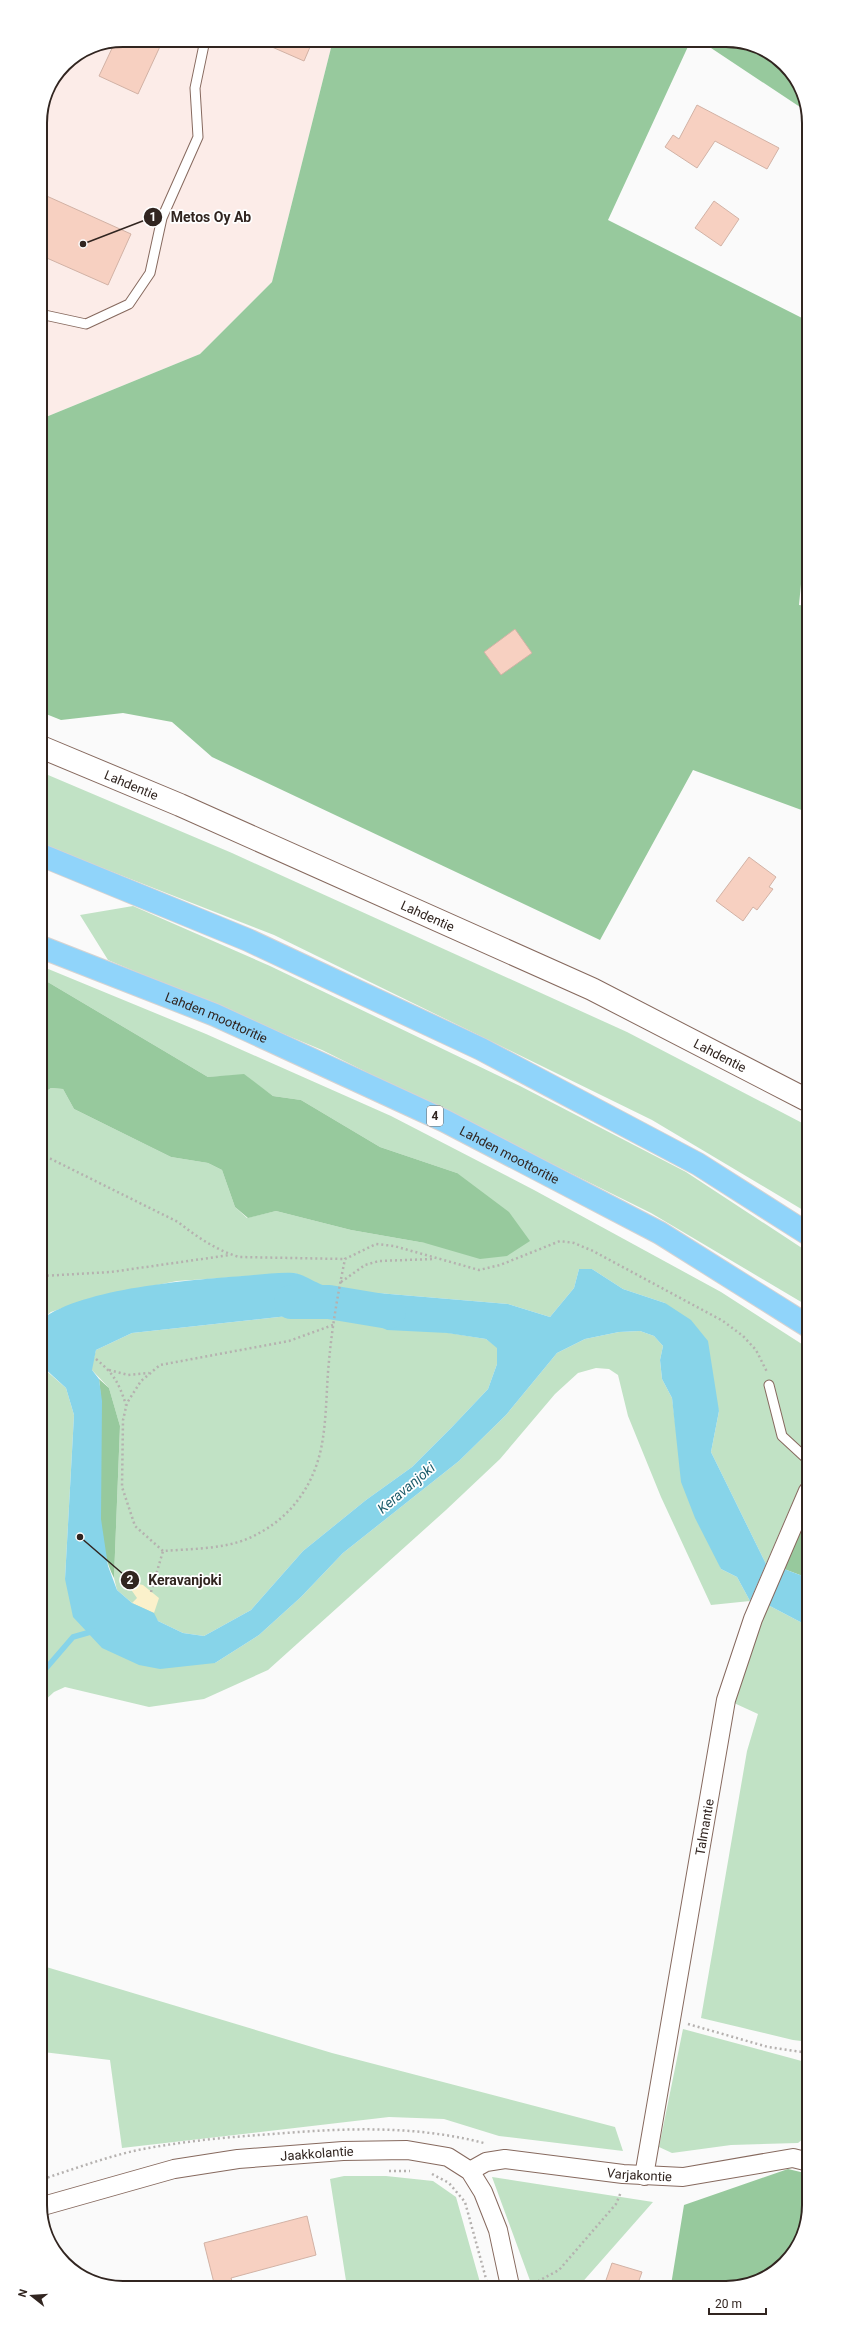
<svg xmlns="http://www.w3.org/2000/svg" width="849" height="2328" font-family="Roboto,sans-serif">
<rect width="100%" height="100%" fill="#fafafa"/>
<path fill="#fcece8" d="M123,40H333L272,282L200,354L41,419L40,117L48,86L64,64L91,46Z"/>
<path fill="#c1e2c5" d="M41,772L232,853L627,1032L808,1126V1213L652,1120L274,935L41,844Z
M133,906L270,966L520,1086L686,1172L808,1252V1306L651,1213L322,1050L108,960L80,915Z
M41,966L206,1034L391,1116L534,1190L721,1292L808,1348V1467L766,1564L711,1452L719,1411L665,1303L623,1289L592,1269H579L574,1288L550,1317L508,1304L378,1293L363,1297L326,1288L295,1273L177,1281L92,1298L51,1312L42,1319L41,1098L45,1092L51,1088L63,1089L74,1109L171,1157L208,1163L222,1170L235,1207L247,1218L276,1211L351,1230L425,1243L457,1173L380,1147L301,1100L273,1096L244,1075L208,1077L41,978Z
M323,1313L358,1316L369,1320L486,1339L497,1347V1364L488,1389L452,1427L412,1467L366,1500L303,1551L251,1610L204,1636L183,1633L158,1621L132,1603L117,1590L114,1578L120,1426L109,1388L91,1369L96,1350L132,1333L306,1314Z
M640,1331L654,1336L663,1346L660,1360L662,1379L672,1398L677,1437L721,1569L737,1577L750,1601L711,1605L661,1497L628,1416L618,1375L609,1369L596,1368L578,1373L555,1394L500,1459L446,1510L268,1670L204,1699L149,1707L65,1687L54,1692L42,1703V1635L45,1614L42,1596V1367L66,1388L74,1415L65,1579L215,1663L259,1635L301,1597L343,1553L459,1461L506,1415L557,1353L585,1339L619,1332Z
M768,1605L808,1626L809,2042L793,2040L701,2018L747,1751L758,1714L734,1703L743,1668Z
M43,1966L332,2053L615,2127L623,2151L499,2136L444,2119L389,2117L122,2148L110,2060L43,2052Z
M683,2029L809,2063V2134L798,2143L731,2145L672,2153L659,2147Z
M344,2176H386L433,2181L456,2197L481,2286L347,2287L330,2179Z
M492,2177L653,2202L579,2286H532Z"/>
<path fill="#97c99d" d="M333,40H691L608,220L806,320L807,521L799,605L807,606V812L693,770L600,940L212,757L172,722L123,713L61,720L41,712V419L200,354L272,282Z
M699,40H732L777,57L806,101V111Z
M41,978L208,1077L244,1074L273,1096L301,1100L380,1147L457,1173L509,1212L530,1241L507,1256L480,1259L425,1243L351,1230L276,1211L248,1218L235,1207L222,1170L208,1163L171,1157L74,1109L63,1089L51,1088L45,1092L41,1098Z
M99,1379L109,1388L120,1426L114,1578C87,1525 107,1439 99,1379Z
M808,1512V1578L784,1569Z
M788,2169L809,2174V2206L792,2256L748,2285H671L684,2205Z"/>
<path fill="#fbf1cb" d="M125,1581L143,1585L159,1598L154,1613L132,1603L137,1598Z"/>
<path fill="#87d4e9" d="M579,1269H592L623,1289L665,1303L691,1320L708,1341L719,1411L711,1452L766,1564L750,1601L737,1577L721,1569L695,1518L681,1482L672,1398L662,1379L660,1360L663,1346L654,1336L640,1331L619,1332L585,1339L557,1353L506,1415L459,1461L343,1553L301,1597L259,1635L215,1663L160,1669L139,1665L102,1648L73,1617L65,1579L74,1415L66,1388L42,1366V1319C84,1288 189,1280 242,1276C259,1275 277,1272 294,1273C305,1274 322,1288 339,1290L335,1315L306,1314L132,1333L96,1350L92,1370L99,1379L102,1401L101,1519L108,1566L117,1590L132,1603L154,1613L158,1621L183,1633L204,1636L251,1610L303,1551L366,1500L412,1467L452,1427L488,1389L497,1364V1348L486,1339L447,1333L387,1330L358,1316H340L345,1293L363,1297L378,1293L508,1304L550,1317L574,1288Z
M784,1569L808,1578V1626L768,1605Z"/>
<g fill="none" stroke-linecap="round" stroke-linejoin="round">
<path stroke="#87d4e9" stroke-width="5.5" d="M42,1673L73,1637L94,1631"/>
<path stroke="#87d4e9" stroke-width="34" d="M291,1302H329L389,1312"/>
</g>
<path fill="#f7d0c1" stroke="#d2b2a5" d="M122,40H163L138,94L99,76L115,42Z
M256,40H313L304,61Z
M697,105L779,148L767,169L715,141L697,168L665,147L673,135L679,139Z
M40,193L131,234L108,285L40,255Z
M714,201L739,219L721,246L695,228Z
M515,629L532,653L501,675L484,652Z
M749,857L776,877L769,887L773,889L757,910L753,907L743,921L716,901Z
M307,2216L316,2255L231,2278L234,2287H215L204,2243Z
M612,2263L642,2272L637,2286H604Z"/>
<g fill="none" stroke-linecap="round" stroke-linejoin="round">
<g stroke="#86695e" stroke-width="11">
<path id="lane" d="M40,314L86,324L129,304L150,273L162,218L198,137L195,88L205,40
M769,1385L782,1436L808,1460"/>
</g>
<g stroke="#86695e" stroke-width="20">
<g id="street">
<path id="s1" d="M470,2171L486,2162L505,2159L623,2174L683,2177L793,2158L809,2162"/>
<path id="s2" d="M644,2176L726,1700L753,1619L808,1491"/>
<path id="s3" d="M43,2206L174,2169L238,2159L343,2151L407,2150L448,2157L470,2171L483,2192L498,2230L510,2286"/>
</g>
</g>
<g stroke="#86695e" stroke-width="24">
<g id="secondary">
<path id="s4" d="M41,747L180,805L592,989L807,1100"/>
</g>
</g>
<g stroke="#d6d3d2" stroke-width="24">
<g id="highway">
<path d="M41,855L248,940L481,1049L698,1164L808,1234"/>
<path id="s5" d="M41,947L215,1015L445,1121L660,1233L808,1326"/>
</g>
</g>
<path stroke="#b5b1af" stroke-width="2.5" stroke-dasharray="2 3" stroke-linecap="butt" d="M41,1154L178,1222C197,1237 216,1250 239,1257L345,1259
M42,1276L111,1272L230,1255
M341,1282L365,1265L379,1261L434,1259
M333,1325L289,1341L160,1365L141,1381L127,1403L123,1420L122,1487L135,1526L163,1551C189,1549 223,1549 247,1539C287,1522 312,1490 321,1449C327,1420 326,1390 329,1361C332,1327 338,1293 345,1259L376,1244L394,1246L479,1270L500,1265L560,1241L574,1243L593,1251L723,1321L743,1336L756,1350L767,1372
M96,1359C114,1374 119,1383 126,1405
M109,1370L128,1375L149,1373
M151,1592L163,1551
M688,2024L768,2047L809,2053
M389,2171H410
M432,2174L449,2183L465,2202L488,2286
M43,2179C74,2169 106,2157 138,2150C183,2141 229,2137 273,2134C345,2128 414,2125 484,2143
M529,2286L559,2270L616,2204L621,2192"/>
<use href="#lane" stroke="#fff" stroke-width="9"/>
<use href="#street" stroke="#fff" stroke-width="18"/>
<use href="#secondary" stroke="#fff" stroke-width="22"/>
<use href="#highway" stroke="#90d4fa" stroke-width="22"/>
</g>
<g text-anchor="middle" stroke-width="3.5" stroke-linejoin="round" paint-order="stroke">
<rect fill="#fff" stroke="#6f6663" stroke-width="1" x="427" y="1106" width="16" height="20" rx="3"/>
<g font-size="12" font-weight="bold" fill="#312520">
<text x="435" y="1120">4</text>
</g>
<g font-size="13" fill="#312520" stroke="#fff">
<text dy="5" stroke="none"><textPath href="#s4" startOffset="98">Lahdentie</textPath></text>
<text dy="5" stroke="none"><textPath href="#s4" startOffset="422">Lahdentie</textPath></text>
<text dy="5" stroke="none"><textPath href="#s5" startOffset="189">Lahden moottoritie</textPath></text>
<text dy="5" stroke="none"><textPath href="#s4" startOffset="746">Lahdentie</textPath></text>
<text dy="5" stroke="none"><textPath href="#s5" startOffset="513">Lahden moottoritie</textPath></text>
<text dy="5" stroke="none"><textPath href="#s2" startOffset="354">Talmantie</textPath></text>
<text dy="5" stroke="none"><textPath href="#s3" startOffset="280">Jaakkolantie</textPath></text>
<text dy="5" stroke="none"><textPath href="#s1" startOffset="173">Varjakontie</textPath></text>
</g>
<g font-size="14" font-style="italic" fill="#1c5c6b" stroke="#fff">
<text transform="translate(406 1488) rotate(-40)" y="5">Keravanjoki</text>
</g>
</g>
<path d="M0 0H849V2328H0ZM123 47H726A76 76 0 0 1 802 123V2205A76 76 0 0 1 726 2281H123A76 76 0 0 1 47 2205V123A76 76 0 0 1 123 47Z" fill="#fff" fill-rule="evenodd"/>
<path fill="none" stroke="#312520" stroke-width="2" d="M123 47H726A76 76 0 0 1 802 123V2205A76 76 0 0 1 726 2281H123A76 76 0 0 1 47 2205V123A76 76 0 0 1 123 47Z"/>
<path fill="none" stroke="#312520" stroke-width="1.5" d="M83 244L153 217M80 1537L130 1580"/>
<g fill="#312520" stroke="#fff" stroke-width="1.5">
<circle cx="83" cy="244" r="4"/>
<circle cx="80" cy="1537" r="4"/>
<circle cx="153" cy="217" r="10"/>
<circle cx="130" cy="1580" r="10"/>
</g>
<g font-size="12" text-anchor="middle" font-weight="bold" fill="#fff">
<text x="153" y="221">1</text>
<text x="130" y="1584">2</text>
</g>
<g font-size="14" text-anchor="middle" font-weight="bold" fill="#312520" stroke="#fff" stroke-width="3.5" stroke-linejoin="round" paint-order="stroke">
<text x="211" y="222">Metos Oy Ab</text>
<text x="185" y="1585">Keravanjoki</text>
</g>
<g transform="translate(32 2296) rotate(287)" stroke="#ffffff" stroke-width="3" paint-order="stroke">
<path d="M0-3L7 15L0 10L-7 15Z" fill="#312520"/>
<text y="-6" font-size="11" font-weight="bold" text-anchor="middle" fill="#312520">N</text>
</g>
<path d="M709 2308v6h57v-6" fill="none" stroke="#312520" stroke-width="2"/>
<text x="715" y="2308" font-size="12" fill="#312520" stroke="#ffffff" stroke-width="3" paint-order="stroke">20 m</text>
</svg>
